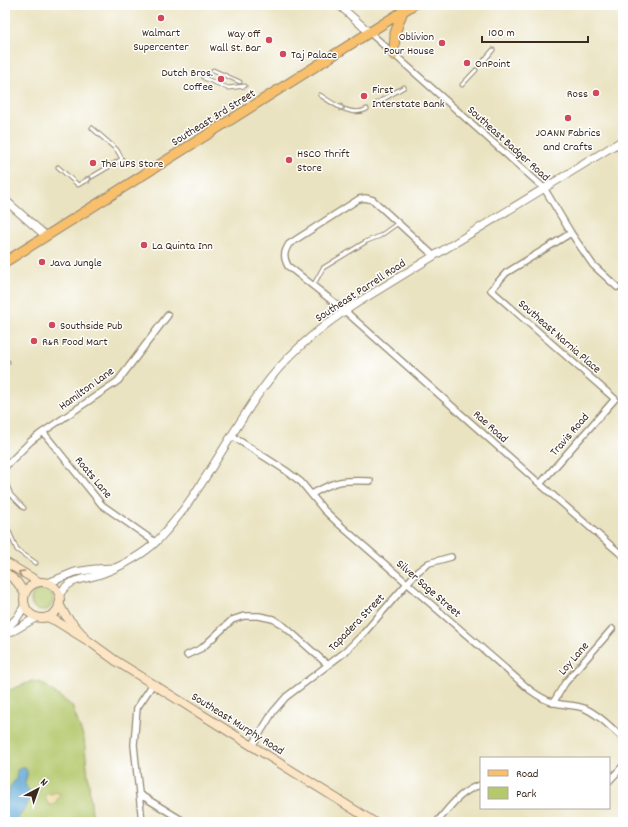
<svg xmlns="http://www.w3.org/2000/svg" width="628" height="827" font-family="Dekko,sans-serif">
<rect width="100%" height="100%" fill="#fff"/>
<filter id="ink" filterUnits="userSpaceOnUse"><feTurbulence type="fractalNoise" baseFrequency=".025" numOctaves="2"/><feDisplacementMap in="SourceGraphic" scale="8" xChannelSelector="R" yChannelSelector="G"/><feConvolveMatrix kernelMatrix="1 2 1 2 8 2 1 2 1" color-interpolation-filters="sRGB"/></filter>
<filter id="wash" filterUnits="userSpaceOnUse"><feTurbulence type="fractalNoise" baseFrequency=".012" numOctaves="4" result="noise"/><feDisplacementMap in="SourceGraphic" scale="16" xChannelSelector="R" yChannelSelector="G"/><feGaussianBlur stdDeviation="0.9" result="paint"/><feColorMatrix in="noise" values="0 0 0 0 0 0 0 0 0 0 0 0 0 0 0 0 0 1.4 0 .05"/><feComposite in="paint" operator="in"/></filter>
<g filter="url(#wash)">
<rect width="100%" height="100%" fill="#eae3c1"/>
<path fill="#b4c86c" stroke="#787945" d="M31 600a11 11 0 1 1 22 0a11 11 0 1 1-22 0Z
M32,681L42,683L72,706L84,739L93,822H5V692Z"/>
<path fill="#eeda9e" stroke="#94825e" d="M55,792L60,794L56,802L53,805H49L46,800L45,796L48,793L52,794Z"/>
<path fill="#5ca5d3" stroke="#4c6878" d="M21,768H25C30,773 25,779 25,784C26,787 29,790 30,793C32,803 19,812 17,822H5V799L9,794L10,787L16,779L17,770Z"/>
</g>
<g filter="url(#ink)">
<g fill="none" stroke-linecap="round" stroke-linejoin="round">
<g stroke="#928670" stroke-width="5">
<path id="service" d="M481,64L493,50
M213,70L240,82
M204,78L228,88L245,86
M462,85L476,70
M320,95C332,103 352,118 367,109
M377,103L404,87
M58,167L78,185L122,159L117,150L92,128
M313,286L323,268L367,241L380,236L398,223
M5,364L8,362
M5,480L11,495L24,508
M5,498L11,495
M5,522L17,550L36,563"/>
</g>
<g stroke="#928670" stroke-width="8">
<path id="minor" d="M369,32L544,188L571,233L593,265L617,287
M617,144L623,153
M434,256L373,200L365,198L359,199L289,244C284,252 283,257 288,266L345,311L540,484L623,556
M43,432L102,505L155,542
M232,436L285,470L301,482L324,510L340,525L530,690C537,695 544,700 552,702C562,706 575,704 586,709C600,715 611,728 623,738
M5,467L31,441L43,432L118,381L168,315
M540,484L615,399L491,290L506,273L571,233
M312,494C336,480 343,480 370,481
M187,655L202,648L232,620L244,616H259L273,619L284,626L328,665
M553,703L565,683L612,629
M252,746L273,712L286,697L345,652L363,634L417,572L429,563L451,557
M609,781L623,766
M139,794L185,822
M142,822L134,745L137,708L153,684
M437,822C449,808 462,789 481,785"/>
</g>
<g stroke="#928670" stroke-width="9">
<path id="tertiary" d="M339,5L369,32
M5,200L46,236
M48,583L75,572L95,569L113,568
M59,595C72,576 82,581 101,574C122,566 142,556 158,540C198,498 226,440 260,392C286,355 319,327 357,303L623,140
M5,630L17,618L25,605
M5,634L15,630L37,617"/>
</g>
<g stroke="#928670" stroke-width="10">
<path id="secondary" d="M5,562L39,582
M5,572L17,582L25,594
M24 600a18 18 0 1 1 36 0a18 18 0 1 1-36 0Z
M59,604L65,615L83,635
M47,617L56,621L90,642L116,661L374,822"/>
</g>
<g stroke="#928670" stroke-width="11">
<path id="primary" d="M394,55L395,33L403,11
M5,262L413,5"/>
</g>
<use href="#service" stroke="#fff" stroke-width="3"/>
<use href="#minor" stroke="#fff" stroke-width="5.5"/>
<use href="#tertiary" stroke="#fff" stroke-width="7"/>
<use href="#secondary" stroke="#fce5c4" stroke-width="8"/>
<use href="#primary" stroke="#f8bf6c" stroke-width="9"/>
</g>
<defs><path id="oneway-chevron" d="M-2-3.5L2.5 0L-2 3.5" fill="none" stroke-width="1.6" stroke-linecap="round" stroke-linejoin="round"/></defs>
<g stroke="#a79f9a">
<use href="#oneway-chevron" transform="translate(342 108) rotate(21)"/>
<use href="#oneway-chevron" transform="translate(89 179) rotate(-30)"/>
</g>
<use stroke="#9c8871" href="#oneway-chevron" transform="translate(21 573) rotate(-150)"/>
</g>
<g fill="#d1495b" stroke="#fff" stroke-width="1.5">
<circle cx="161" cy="18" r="4"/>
<circle cx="269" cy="40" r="4"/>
<circle cx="442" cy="43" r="4"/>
<circle cx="283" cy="54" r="4"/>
<circle cx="467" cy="63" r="4"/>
<circle cx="221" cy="79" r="4"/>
<circle cx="596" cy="93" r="4"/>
<circle cx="364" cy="96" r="4"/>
<circle cx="568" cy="118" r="4"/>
<circle cx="289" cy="160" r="4"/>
<circle cx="93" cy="163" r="4"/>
<circle cx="144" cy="245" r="4"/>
<circle cx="42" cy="262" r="4"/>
<circle cx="52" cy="325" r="4"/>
<circle cx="34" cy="341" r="4"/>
</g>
<g text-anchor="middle" stroke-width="3" stroke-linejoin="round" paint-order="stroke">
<g font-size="12" fill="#3b2a1e" stroke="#fff" text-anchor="start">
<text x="161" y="36" text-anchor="middle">Walmart<tspan x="161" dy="14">Supercenter</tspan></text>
<text x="261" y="37" text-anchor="end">Way off<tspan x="261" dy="14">Wall St. Bar</tspan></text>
<text x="434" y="40" text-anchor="end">Oblivion<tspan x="434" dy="14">Pour House</tspan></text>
<text x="291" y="58">Taj Palace</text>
<text x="475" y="67">OnPoint</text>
<text x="213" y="76" text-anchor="end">Dutch Bros.<tspan x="213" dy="14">Coffee</tspan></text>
<text x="372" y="93">First<tspan x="372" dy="14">Interstate Bank</tspan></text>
<text x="588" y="97" text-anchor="end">Ross</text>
<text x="568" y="136" text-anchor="middle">JOANN Fabrics<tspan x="568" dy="14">and Crafts</tspan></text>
<text x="297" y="157">HSCO Thrift<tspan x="297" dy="14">Store</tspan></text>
<text x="101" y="167">The UPS Store</text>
<text x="152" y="249">La Quinta Inn</text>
<text x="50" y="266">Java Jungle</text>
<text x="60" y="329">Southside Pub</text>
<text x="42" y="345">R&amp;R Food Mart</text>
</g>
<g font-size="12" fill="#3b2a1e" stroke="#fff">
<text transform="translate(213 117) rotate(-32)" y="4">Southeast 3rd Street</text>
<text transform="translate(509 143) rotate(42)" y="4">Southeast Badger Road</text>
<text transform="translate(360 290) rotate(-33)" y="4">Southeast Parrell Road</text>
<text transform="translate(560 336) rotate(41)" y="4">Southeast Narnia Place</text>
<text transform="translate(86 388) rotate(-36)" y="4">Hamilton Lane</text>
<text transform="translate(491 426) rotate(42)" y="4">Rae Road</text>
<text transform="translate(569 434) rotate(-49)" y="4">Travis Road</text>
<text transform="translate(94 477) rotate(50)" y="4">Roats Lane</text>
<text transform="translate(429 588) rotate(41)" y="4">Silver Sage Street</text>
<text transform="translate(356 622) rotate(-46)" y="4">Tapadera Street</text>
<text transform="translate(573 658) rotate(-49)" y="4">Loy Lane</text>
<text transform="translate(238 723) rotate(32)" y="4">Southeast Murphy Road</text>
</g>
</g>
<rect width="628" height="827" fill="none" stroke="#fff" stroke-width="20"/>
<rect x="480" y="757" width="130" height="52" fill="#ffffff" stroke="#b1aaa5"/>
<rect x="488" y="770" width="20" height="6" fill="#f8bf6c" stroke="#b1aaa5"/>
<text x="516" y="777" font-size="12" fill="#3b2a1e">Road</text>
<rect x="488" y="787" width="20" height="12" fill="#b4c86c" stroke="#b1aaa5"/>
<text x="516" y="797" font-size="12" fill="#3b2a1e">Park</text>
<g transform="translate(38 789) rotate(41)" stroke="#ffffff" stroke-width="3" paint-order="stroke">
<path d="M0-3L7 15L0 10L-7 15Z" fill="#3b2a1e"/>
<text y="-6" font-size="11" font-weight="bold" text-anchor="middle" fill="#3b2a1e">N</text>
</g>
<path d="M482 36v6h106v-6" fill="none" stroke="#3b2a1e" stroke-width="2"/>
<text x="488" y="36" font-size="12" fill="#3b2a1e" stroke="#ffffff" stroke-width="3" paint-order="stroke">100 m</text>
</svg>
